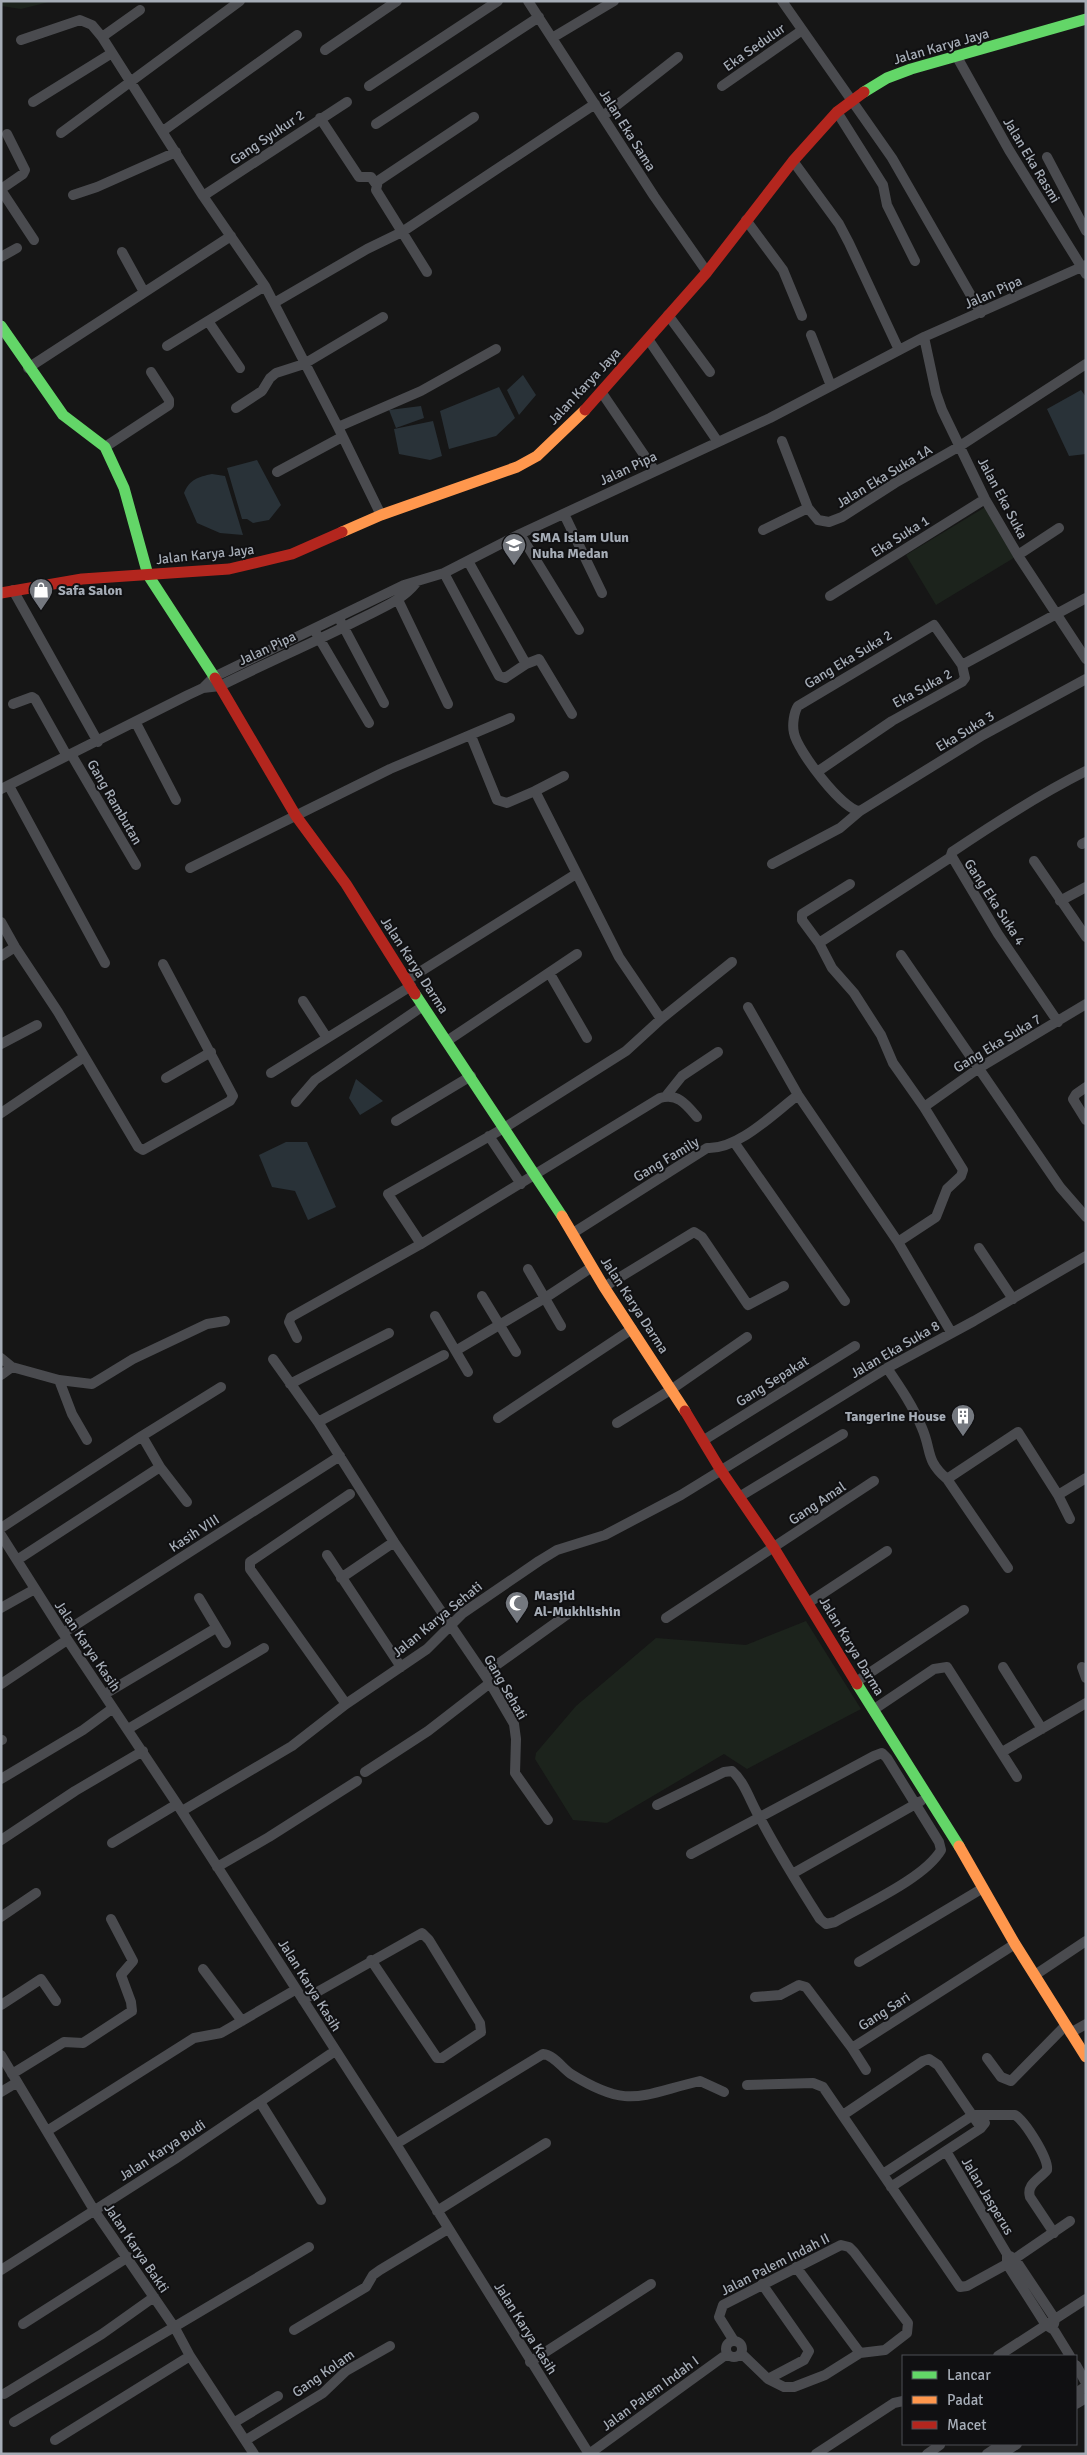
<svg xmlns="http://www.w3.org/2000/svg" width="1087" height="2455" font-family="Signika,sans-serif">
<rect width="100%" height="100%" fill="#161616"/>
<path fill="#1c231c" d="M1,1H53L21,9L1,6Z
M987,506L1017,556L936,605L906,555Z
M806,1621L861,1709L747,1769L724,1754L607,1823L573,1820L535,1759L536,1753L576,1706L656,1638L746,1645Z"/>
<path fill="#293238" d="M523,375L536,395L519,415L507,390Z
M499,387L515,418L496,436L449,449L440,411Z
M1081,390L1086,397V454L1069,456L1047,409Z
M421,406L424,418L396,428L389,410Z
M433,421L442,456L430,460L399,454L394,429Z
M257,460L281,505L269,520L253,523L247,519H242L227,468Z
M212,474L225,476L243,535L220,533L197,523L184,493C190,479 198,477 212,474Z
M356,1079L383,1101L360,1115L349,1098Z
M286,1142H307L336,1207L308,1220L295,1191L272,1187L259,1155Z"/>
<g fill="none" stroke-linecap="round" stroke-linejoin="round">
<path stroke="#4a4b4f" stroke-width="10" d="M528,1L654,196L707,272
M782,1L892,158L981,313
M102,37L140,10
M552,38L614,1
M21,40L80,20L92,25L102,37L203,196L265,286L338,427L381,515
M325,50L397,1
M957,57L1009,150L1086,274
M369,86L498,1
M722,86L801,31
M33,102L112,53
M837,112L883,185L887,205L915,261
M603,116L678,57
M320,118L359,177H371L376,184
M376,124L539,17
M163,131L297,35
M61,133L240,1
M1047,157L1086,231
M793,161L839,224L849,243L899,350
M1,189L23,174L25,170L7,134
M1,190L34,240
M73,195L97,187L176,152
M203,196L347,102
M746,220L783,270L802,316
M122,252L144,292
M1,257L17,248
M427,272L376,190L378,181L474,117
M274,303L367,249L402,232L595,104
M668,315L710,372
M208,321L240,368
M811,335L831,386
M924,337L936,393L942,410L985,499L1019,557L1086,659
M648,339L718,442
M167,346L265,286
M28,368L231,236
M602,393L655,471
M236,408L262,391L270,378L276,373L304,364L383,317
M338,427L421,391L496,349
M782,441L808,508L818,520L829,522L842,517L895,483L960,446L1086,364
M105,447L169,405V400L151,372
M277,472L342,437
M564,514L602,593
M763,530L808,508
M520,534L579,630
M1018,555L1059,528
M468,561L526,664
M444,573L499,676L505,678L526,664L539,659L572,714
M13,590L98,742
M830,596L985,499
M398,600L448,704
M341,622L384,703
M316,633L369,723
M203,688L214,677L404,585L444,573L520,534L770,418L924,337L1086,265
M13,704L32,697L35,699L67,756
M136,723L176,800
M471,736L497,800L507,803L535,791L619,957L661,1019
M71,754L136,865
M817,772L892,721L962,682L965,678L962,665L1086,598
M9,786L105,963
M1,789L188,695L203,688L220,686C266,663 313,643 358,620C379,609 402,601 416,583
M535,791L564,776
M860,811C843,811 797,750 794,733C792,725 794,712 798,706L934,625L962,665
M1082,844L1086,842
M1034,861L1086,937
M772,864L840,828L860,811L983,735L1086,679
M190,868L390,769L510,718
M850,884L802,914V920L819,943L951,857
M1060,901L1086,887
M1,922L15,947L58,1012L138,1147L143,1150L230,1101L233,1096L163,964
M819,943L832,968L854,993L881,1035L893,1063L924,1107L963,1170L961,1176L947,1189L936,1217L898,1242
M901,955L1060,1187L1086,1217
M1,956L15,947
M550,974L587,1038
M407,980L576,874
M303,1001L327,1038
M748,1007L798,1095L898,1242L951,1332
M1058,1022L998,934L951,855L952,852C995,823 1040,794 1086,771
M447,1041L577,954
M1,1044L37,1025
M271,1073L411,986
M166,1078L211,1052
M1086,1087L1076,1094L1073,1099L1086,1120
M666,1096L682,1076L718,1052
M296,1102L315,1080L423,1006
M924,1107L979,1068L1086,1004
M1,1113L84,1057
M396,1121L471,1076
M489,1136L521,1184
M734,1142L845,1301
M573,1233L707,1148C738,1150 774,1113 798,1095
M421,1244L388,1194L504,1128L626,1051L661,1019L732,962
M979,1248L1013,1299
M528,1269L561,1326
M604,1287L694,1232L702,1237L748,1305L784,1286
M482,1296L516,1352
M435,1316L468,1372
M297,1338L289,1322L291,1317L421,1244L660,1098C678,1093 686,1104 697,1117
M457,1350L545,1298L592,1267
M1,1358L12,1367L59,1380L92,1384L133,1359L207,1324L225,1321
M273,1359L318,1422L394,1542L490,1683L514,1724L516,1739L515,1773L548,1820
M887,1368C900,1387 913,1406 922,1428C932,1451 925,1460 947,1479L1008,1568
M1,1375L12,1367
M59,1380L72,1414L87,1440
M290,1384L389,1333
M498,1418L632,1329
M318,1422L444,1355
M617,1423L672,1389L747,1337
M142,1436L160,1467L187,1502
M704,1440L855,1346
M947,1479L1018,1432L1058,1495L1070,1519
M1058,1495L1086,1478
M739,1497L843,1434
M1,1528L142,1436L221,1387
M1,1535L63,1633L177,1804L396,2144L589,2454
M327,1555L401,1667
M17,1560L160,1467
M341,1578L394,1542
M199,1598L226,1643
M808,1603L887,1551
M1,1608L35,1589
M666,1618L874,1481
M63,1633L340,1456
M1003,1667L1042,1729
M1082,1667L1086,1678
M484,1674L572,1611
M856,1682L964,1610
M1,1684L67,1640
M105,1694L216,1628
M346,1704L250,1569V1562L350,1494
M873,1710L934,1669L947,1667L1017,1777
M128,1729L264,1648
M1,1740H2
M1002,1752L1086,1703
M365,1772L428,1731L490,1683
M1,1779L83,1730L113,1708
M657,1805L724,1772L732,1771C745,1782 751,1804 760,1818C778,1852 799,1886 820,1919L826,1924L835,1922C864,1905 925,1878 941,1850L939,1842L887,1758L882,1753L874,1756L691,1854
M182,1811L292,1746L346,1704L427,1649L463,1613L539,1561L557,1550L605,1535L681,1495L887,1368L974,1321L1086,1256
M1,1840L75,1791L143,1751
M112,1843L177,1804
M217,1867L269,1837L357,1781
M792,1874L921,1801
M1,1917L36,1893
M859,1962L983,1888
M203,1969L242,2021
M1035,1975L1086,1941
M755,1997L780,1995L799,1985L806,1987L852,2048L866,2070
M303,2000L422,1933L429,1940L480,2023L481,2032L442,2058H437L371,1960
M1,2005L41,1979L56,2001
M1070,2033L1086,2024
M852,2048L1015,1944
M1,2055L94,2210L175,2328L190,2356L254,2454
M987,2058L1001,2077L1011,2081L1065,2026
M12,2074L64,2042L83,2043L132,2011L131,2002L121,1975L133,1961L111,1919
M747,2085L813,2083L823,2087L960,2287L967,2286L1007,2264L1070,2221
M1,2092L16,2083
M260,2102L321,2200
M843,2115L923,2061L929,2059L938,2065L981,2128
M47,2131L194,2038L221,2033L295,1990
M396,2144L543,2054C554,2055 562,2068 571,2074C629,2110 640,2095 700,2081L724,2092
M946,2151L1007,2254V2264L1046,2325L1054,2330L1070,2356
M883,2174L973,2115H1015C1025,2121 1049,2159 1047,2170C1040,2179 1026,2184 1030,2197L1054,2233
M891,2187L981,2128L985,2123
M437,2211L546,2143
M1010,2256L1015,2259L1055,2319L1054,2324
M796,2267L860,2353
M1,2270L175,2159L335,2051
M762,2284L809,2351L804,2360L768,2379
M23,2324L128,2257
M294,2330L366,2287L373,2275L380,2270L448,2229
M726 2349a8 8 0 1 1 16 0a8 8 0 1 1-16 0Z
M734,2341L719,2317L723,2305L841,2245L849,2247L854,2252L908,2323L907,2333L885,2350L860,2353L825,2375L794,2387H784L768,2379L741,2353
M998,2356L1086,2299
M530,2362L651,2284
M1076,2365L1086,2383
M1076,2393L1086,2386
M4,2394L102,2334L154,2297
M1076,2404L1086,2398
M14,2422L309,2247
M235,2422L278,2396
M55,2440L190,2356
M246,2440L323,2393L346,2371L390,2346
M589,2454L727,2354
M816,2454L894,2403L903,2401
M927,2454L940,2445
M987,2454L1002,2444
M1002,2454L1017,2444"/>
<path stroke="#63d668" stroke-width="11" d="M864,92L887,78L911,69L1086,19
M1,326L63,415L105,447L124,488L148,575L215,678
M415,994L562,1216
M857,1684L959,1846"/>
<path stroke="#ff974d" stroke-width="11" d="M342,532L381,515L517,467L537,456L585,410
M562,1216L604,1287L685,1411
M959,1846L1015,1944L1086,2057"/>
<path stroke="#b3261e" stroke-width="11" d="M585,410L707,272L793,161L837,112L864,92
M1,593L82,579L229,569L292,554L342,532
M215,678L296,816L346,884L415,994
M685,1411L720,1469L774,1548L857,1684"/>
</g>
<defs>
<g id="school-pin" transform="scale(1.25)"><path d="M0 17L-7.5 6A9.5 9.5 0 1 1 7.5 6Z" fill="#74787f" stroke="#101012"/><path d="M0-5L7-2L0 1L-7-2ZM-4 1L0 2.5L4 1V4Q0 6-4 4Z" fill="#fff"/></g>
<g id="shop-pin" transform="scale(1.25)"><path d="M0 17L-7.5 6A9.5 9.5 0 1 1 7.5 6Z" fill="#74787f" stroke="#101012"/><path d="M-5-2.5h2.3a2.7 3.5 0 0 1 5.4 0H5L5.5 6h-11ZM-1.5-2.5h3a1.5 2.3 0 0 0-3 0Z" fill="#fff"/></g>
<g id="building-pin" transform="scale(1.25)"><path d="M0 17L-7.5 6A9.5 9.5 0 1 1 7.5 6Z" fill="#74787f" stroke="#101012"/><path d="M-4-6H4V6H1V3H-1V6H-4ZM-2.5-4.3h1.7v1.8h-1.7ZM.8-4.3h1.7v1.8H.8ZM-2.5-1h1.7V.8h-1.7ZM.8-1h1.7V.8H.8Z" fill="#fff"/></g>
<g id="mosque-pin" transform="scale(1.25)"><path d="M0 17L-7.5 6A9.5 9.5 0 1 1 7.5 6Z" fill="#74787f" stroke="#101012"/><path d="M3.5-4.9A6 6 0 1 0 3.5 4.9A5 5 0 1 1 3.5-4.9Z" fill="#fff"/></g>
</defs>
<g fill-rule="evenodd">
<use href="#school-pin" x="514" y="545"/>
<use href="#shop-pin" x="41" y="590"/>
<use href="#building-pin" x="963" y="1416"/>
<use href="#mosque-pin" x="517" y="1603"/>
</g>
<g text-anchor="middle" stroke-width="4" stroke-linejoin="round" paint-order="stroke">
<g font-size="14" fill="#a6adb7" stroke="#101012">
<text transform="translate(941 46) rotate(-16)" y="5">Jalan Karya Jaya</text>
<text transform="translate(754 47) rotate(-35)" y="5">Eka Sedulur</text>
<text transform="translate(628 130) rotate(58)" y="5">Jalan Eka Sama</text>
<text transform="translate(267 137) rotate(-34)" y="5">Gang Syukur 2</text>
<text transform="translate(1032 160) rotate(59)" y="5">Jalan Eka Rasmi</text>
<text transform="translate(993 292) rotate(-24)" y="5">Jalan Pipa</text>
<text transform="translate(584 386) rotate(-47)" y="5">Jalan Karya Jaya</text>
<text transform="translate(628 468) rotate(-25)" y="5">Jalan Pipa</text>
<text transform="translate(884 476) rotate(-31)" y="5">Jalan Eka Suka 1A</text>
<text transform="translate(1003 498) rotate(62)" y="5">Jalan Eka Suka</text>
<text transform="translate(900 536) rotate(-32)" y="5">Eka Suka 1</text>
<text transform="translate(205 554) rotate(-6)" y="5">Jalan Karya Jaya</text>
<text transform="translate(267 648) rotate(-25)" y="5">Jalan Pipa</text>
<text transform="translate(848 659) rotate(-31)" y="5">Gang Eka Suka 2</text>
<text transform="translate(922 688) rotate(-29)" y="5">Eka Suka 2</text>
<text transform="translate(965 731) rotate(-31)" y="5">Eka Suka 3</text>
<text transform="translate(115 802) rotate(60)" y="5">Gang Rambutan</text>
<text transform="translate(995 902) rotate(57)" y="5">Gang Eka Suka 4</text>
<text transform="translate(415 965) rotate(57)" y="5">Jalan Karya Darma</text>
<text transform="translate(997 1043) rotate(-31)" y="5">Gang Eka Suka 7</text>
<text transform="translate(666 1159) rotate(-31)" y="5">Gang Family</text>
<text transform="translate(635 1305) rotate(57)" y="5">Jalan Karya Darma</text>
<text transform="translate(895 1349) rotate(-30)" y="5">Jalan Eka Suka 8</text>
<text transform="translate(772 1381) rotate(-32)" y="5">Gang Sepakat</text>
<text transform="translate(817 1503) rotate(-34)" y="5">Gang Amal</text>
<text transform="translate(194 1533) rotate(-33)" y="5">Kasih VIII</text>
<text transform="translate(437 1619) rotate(-39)" y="5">Jalan Karya Sehati</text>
<text transform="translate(88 1646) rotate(56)" y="5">Jalan Karya Kasih</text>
<text transform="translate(852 1646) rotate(59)" y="5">Jalan Karya Darma</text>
<text transform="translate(506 1687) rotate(60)" y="5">Gang Sehati</text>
<text transform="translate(310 1985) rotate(58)" y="5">Jalan Karya Kasih</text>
<text transform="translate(884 2011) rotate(-33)" y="5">Gang Sari</text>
<text transform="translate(162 2150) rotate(-33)" y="5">Jalan Karya Budi</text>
<text transform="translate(988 2196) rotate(59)" y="5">Jalan Jasperus</text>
<text transform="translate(137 2248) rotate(56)" y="5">Jalan Karya Bakti</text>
<text transform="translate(775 2264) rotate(-27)" y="5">Jalan Palem Indah II</text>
<text transform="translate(526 2328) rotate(58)" y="5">Jalan Karya Kasih</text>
<text transform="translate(323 2373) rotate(-35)" y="5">Gang Kolam</text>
<text transform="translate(650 2393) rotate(-36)" y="5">Jalan Palem Indah I</text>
</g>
<g font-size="14" font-weight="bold" fill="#a6adb7" stroke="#101012" text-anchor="start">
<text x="532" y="542">SMA Islam Ulun<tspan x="532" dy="16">Nuha Medan</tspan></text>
<text x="58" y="595">Safa Salon</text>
<text x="946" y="1421" text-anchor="end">Tangerine House</text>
<text x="534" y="1600">Masjid<tspan x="534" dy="16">Al-Mukhlishin</tspan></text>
</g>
</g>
<rect width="1087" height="2455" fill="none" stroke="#a6adb7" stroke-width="5"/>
<rect x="902" y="2355" width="175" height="90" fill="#101012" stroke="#4c4f54"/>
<rect x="912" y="2371" width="25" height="8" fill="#63d668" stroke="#4c4f54"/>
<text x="947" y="2380" font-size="15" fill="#a6adb7">Lancar</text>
<rect x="912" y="2396" width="25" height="8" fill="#ff974d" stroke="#4c4f54"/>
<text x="947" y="2405" font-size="15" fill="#a6adb7">Padat</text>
<rect x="912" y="2421" width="25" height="8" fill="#b3261e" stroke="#4c4f54"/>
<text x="947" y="2430" font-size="15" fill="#a6adb7">Macet</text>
</svg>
